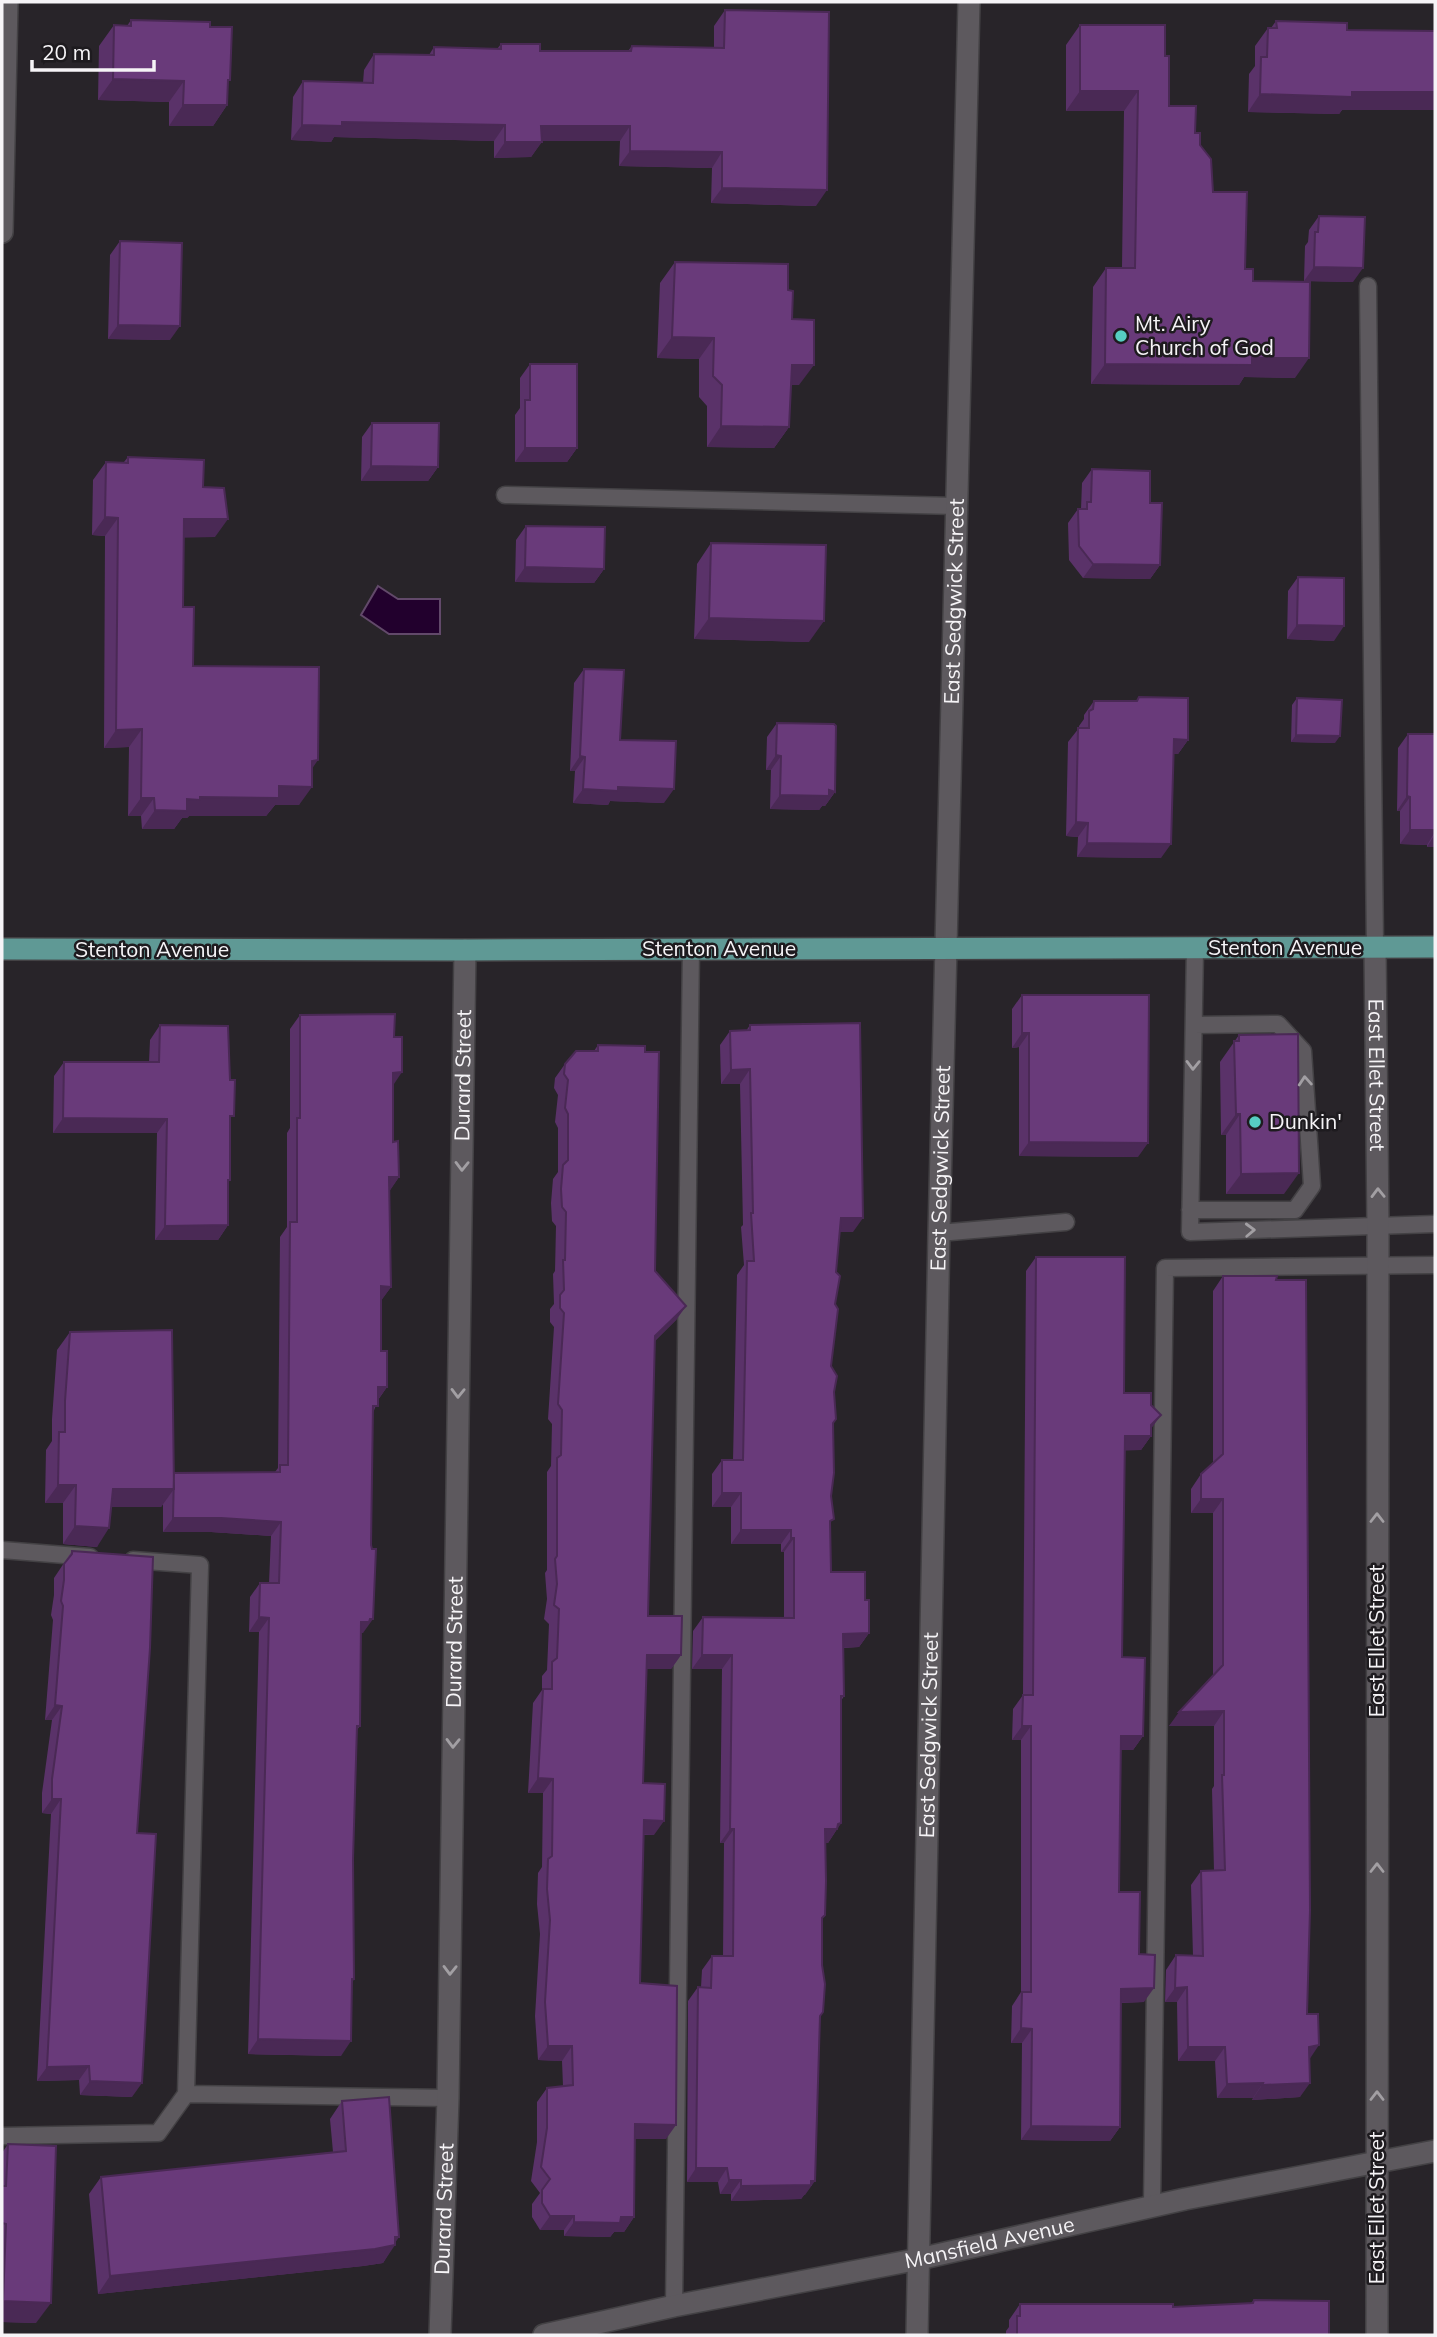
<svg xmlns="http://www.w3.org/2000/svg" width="1437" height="2337" font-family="Mulish,sans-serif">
<rect width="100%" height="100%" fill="#282429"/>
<path fill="#22002d" stroke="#62496a" stroke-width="2" d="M378,586L398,599H440V634H389L361,615Z"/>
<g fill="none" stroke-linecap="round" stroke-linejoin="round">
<g stroke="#434144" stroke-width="19">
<path id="lane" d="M1368,286L1375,947
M505,495L956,506
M1195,948L1190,1232L1435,1224
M1190,1210H1295L1312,1186L1303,1051L1278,1024L1194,1025
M939,1233L1066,1222
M2,1550L90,1557
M133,1560L200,1565L186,2094L448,2098
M2,2136L158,2133L186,2094
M1152,2205L1165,1268L1435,1265
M674,2306L691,948"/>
</g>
<g stroke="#434144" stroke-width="24">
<g id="street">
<path d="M2,232L7,2"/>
<path id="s1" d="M1375,947L1378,1227L1377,2335"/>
<path id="s2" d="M440,2335L448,2098L465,950"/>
<path id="s3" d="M544,2335L674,2306L919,2259L1185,2199L1435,2151"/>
<path id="s4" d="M917,2335L939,1233L969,2"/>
</g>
</g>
<g stroke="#434144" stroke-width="24">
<path id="primary" d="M2,949L465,950L1435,947"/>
</g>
<use href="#lane" stroke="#5d595e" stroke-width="16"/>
<use href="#street" stroke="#5d595e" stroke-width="21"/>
<use href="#primary" stroke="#5f9995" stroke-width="21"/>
</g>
<path fill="#5a3269" d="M725,10L816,206L711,203L712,168L619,166L620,141H542L531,157L494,158V141L334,137L331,142L291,140L293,97L303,81L363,83L364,70L374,54L429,55L434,47L497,49L501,44L540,51H628L632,46L714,48V26Z
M131,20L210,27L228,83L227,105L213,126H169V102L98,100L99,46L114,25L127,26Z
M1276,21L1347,30L1435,31V110H1342L1339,114L1248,112L1249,74L1255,66V46L1268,28H1271Z
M1080,25L1165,56L1169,106L1195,133L1200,145L1213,192L1245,269L1253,281L1295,378L1244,377L1239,385L1091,384L1093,287L1106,268H1122L1124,111H1066V45Z
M1319,216L1353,282L1304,281L1305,246L1308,242L1309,230Z
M120,241L170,340L108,339L110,255Z
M675,262L788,290L792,319L799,385H791L789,427L774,448L707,447V406L699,397V359L657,358L660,283Z
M530,364L577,448L567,462H515V415L520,408V378Z
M372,423L438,467L428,481H361L362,437Z
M128,457L203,487L215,537H184L183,607L193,666L312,769L299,805H275L266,816H189L187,818H182L174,829H142L141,816H128L129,747L104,748L105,536L92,535L93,480L106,462H124Z
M1092,469L1150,503L1160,565L1150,579L1083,578L1069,560L1068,523L1078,509H1081L1082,483Z
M526,526L604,569L594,583L515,582L516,540Z
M711,543L809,642L694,639L697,564Z
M1298,577L1334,641L1287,639L1288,591Z
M584,669L620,740L664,803L610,801L608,805L573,803L575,771H570L574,683Z
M1297,698L1335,743L1291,742L1292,705Z
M1094,701L1188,740L1178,754H1174L1161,858L1077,857L1078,837L1066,836L1068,742L1079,728V726L1084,719V715Z
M777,723L835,792L825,806H822L819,810L770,809L771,770H766L767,737Z
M1408,734H1435V847H1427V845L1400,844V811H1397L1398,748Z
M1022,995L1138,1157L1019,1156V1047L1012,1048V1009Z
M1435,1005V1133H1434L1435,1006Z
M300,1015L393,1086V1142L399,1177L389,1191L391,1287L381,1300V1351L387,1387L378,1400L373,1413L363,1633H361L360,1726L356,1731L353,1859L354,1979L352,1983L341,2056L248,2054L259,1632H249L250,1597L260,1583H269L271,1536L211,1532H163V1504L161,1507H112L97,1547L63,1544V1503H45L46,1450L52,1441V1419L57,1350L70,1332L174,1473L275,1472L278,1468L280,1237L287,1227V1133L290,1128V1029Z
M160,1025L230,1080V1180L228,1183V1225L218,1240H155L157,1133H53L54,1076L64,1062H149L150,1040Z
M750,1025L853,1232H840L836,1272L831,1366L834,1392L830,1525L831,1572L865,1600L869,1633L859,1647L844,1648V1696L841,1701V1823L828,1843H825L822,1919L820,2016L805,2195H804L801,2199L731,2201V2194H720L718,2182H687L688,2001L698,1987H701L702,1970L712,1956H723L724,1843H720L722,1669H692L693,1631L703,1617L784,1618V1552H781V1544H731V1507H712V1474L722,1460H733L737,1275L744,1265L741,1227L743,1225L740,1084H721L720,1045L730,1031H746Z
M1239,1035L1284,1194H1226V1135H1221L1220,1062Z
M598,1045L645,1052L655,1271L686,1306L676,1320L655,1341L648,1616L681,1655L671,1669H646L643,1783L654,1835H644L640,1983L666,2139H635L634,2217L624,2232H614L610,2237L564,2236V2230H540L532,2217V2204L540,2193L531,2181L537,2142V2102L547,2088L563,2086L562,2061L538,2060L535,2016L540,1934L537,1904L538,1873L542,1867L543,1793H528L533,1703L542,1690V1676L547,1670L549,1624L544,1619L547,1599L545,1573L547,1570V1472L551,1466L552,1424L548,1419L554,1327L550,1322V1309L554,1304L553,1274L555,1271L556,1226L552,1221L551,1203L553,1179L558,1172V1128L555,1122L558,1095L554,1088L555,1078L565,1064L594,1051Z
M1036,1257L1124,1393L1151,1430V1436L1141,1450H1124L1122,1657L1143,1736L1133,1750H1121L1119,1892L1139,1954L1144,2002L1121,2003L1120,2127L1110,2141L1021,2140L1022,2043H1011L1012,2006L1021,1992V1740H1012L1013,1709L1023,1695L1026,1271Z
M1223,1276L1307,2014L1309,2059L1300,2097L1252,2100L1253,2098H1217L1215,2061H1178L1177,2002H1165L1166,1970L1176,1955L1193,1956L1191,1885L1201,1871H1214L1212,1789L1214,1786V1726H1169L1213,1675V1513H1191V1489L1201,1474L1213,1463V1291Z
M72,1551L137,1833L132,2097L80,2095L79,2080L37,2081L51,1814L42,1813V1793L52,1720H45L53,1620L51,1615L54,1595V1578Z
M342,2101L395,2243L383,2263L363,2266L98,2294L89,2194L101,2177L333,2152L330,2119Z
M8,2144L36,2323L2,2322V2153Z
M1254,2300L1329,2335H1006V2331L1009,2327V2320L1020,2304L1173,2307L1251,2303Z"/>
<path fill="#4a2955" d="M113,79L184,81L169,102L98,100Z
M1080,91H1138L1124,111H1066Z
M1352,92H1435V110H1342L1339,114L1248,112L1260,94Z
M183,105H227L213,126H169Z
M342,122L505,125L494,141L334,137L331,142L291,140L302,125Z
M541,126H630L620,141H531Z
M505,142H542L531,157L494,158Z
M630,151L722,152L712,168L619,166Z
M722,188L827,190L816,206L711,203Z
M1314,267L1363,268L1353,282L1304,281Z
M118,325L180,326L170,340L108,339Z
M672,337L714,338L699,359L657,358Z
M1252,358H1309L1295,378L1244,377L1239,385L1091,384L1105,364Z
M792,365H814L799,385H777Z
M721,426L789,427L774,448L707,447Z
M525,448H577L567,462H515Z
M371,466L438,467L428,481H361Z
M105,517L118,518L105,536L92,535Z
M184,519H228L215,537L171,538Z
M1093,564L1160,565L1150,579L1083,578Z
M525,567L604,569L594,583L515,582Z
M709,618L824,621L809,642L694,639Z
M1297,625L1344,626L1334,641L1287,639Z
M142,729L129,747L104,748L116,730Z
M1296,735L1340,736L1335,743L1291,742Z
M1174,739L1188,740L1178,754H1164Z
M776,755L781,756L771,770H766Z
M580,756L585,757L575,771H570Z
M318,760L305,779L312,761Z
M279,786L312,787L299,805H275L266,816H189L187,818H182L174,829H142L155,810L187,799Z
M618,787L674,789L664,803L610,801L608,805L573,803L583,789Z
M829,790L835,792L825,806H822L819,810L770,809L780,795Z
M1407,796L1410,797L1400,811H1397Z
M141,798H154L141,816H128Z
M1076,822L1088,823L1078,837L1066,836Z
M1410,830H1435V832L1427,845L1400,844Z
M1435,834V847H1427Z
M1087,843L1171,844L1161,858L1077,857Z
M1022,1033H1029L1019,1047L1012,1048Z
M750,1069L740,1084H721L731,1070Z
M402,1072L392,1087L393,1073Z
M1236,1114H1240L1226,1135H1221Z
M63,1118L167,1119L157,1133H53Z
M1029,1142L1148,1143L1138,1157L1019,1156Z
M1299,1173L1284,1194H1226L1241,1174Z
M389,1177H399L389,1192Z
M841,1218H863L853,1232H832Z
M228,1225L218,1240H155L165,1226Z
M381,1286L391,1287L381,1301Z
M686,1306L676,1320L645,1350L655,1336Z
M378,1387H387L377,1401Z
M1161,1415L1151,1429L1144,1436H1151L1141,1450L1115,1451L1125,1436L1151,1425Z
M58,1485H76L63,1503H45Z
M113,1489H174L161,1507H101Z
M722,1493H741L731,1507H712Z
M1201,1499H1223L1213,1513H1191Z
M173,1518H221L281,1522L271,1536L211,1532H163Z
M75,1526L109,1528L97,1547L63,1544Z
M741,1530H791L781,1544H731Z
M791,1538H794L784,1552H781Z
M259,1617L269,1618L259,1632H249Z
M370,1619H373L363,1633H361V1622Z
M869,1633L859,1647L834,1648L843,1634Z
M647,1655H681L671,1669H637Z
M702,1655H732L722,1669H692Z
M55,1705L62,1706L52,1720H45Z
M1224,1711L1214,1726H1169L1179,1712Z
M1022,1726H1031L1021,1740H1012Z
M1121,1736H1143L1133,1750H1111Z
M538,1778L553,1779L543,1793H528Z
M52,1799H61L51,1814L42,1813Z
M644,1820L664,1821L654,1835L634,1834Z
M841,1823L828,1843H815L825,1829L838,1824Z
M730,1829H734L724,1843H720Z
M1187,1987L1177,2002H1165L1175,1988Z
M1154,1988L1144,2002L1111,2003L1121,1989Z
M1021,2028L1032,2029L1022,2043H1011Z
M258,2039L351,2041L341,2056L248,2054Z
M1319,2045L1309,2060V2047Z
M548,2046H572L562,2061L538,2060Z
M1188,2047H1225L1215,2061H1178Z
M89,2066L79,2080L37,2081L47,2067Z
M90,2081L142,2083L132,2097L80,2095Z
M1263,2083L1253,2098H1217L1227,2084Z
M1310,2083L1300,2097L1252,2100L1262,2085Z
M635,2124L676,2125L666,2139H625Z
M1031,2126L1120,2127L1110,2141L1021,2140Z
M696,2168H727L718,2182H687Z
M729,2180H741L731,2194H720Z
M811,2181H815L805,2195H804L801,2199L731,2201L741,2186Z
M550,2216H574L564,2230H540Z
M621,2217H634L624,2232H614L610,2237L564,2236L574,2222Z
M399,2237L393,2246L395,2245L383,2263L363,2266L98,2294L110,2276Z
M3,2301L51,2303L36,2323L2,2322V2302Z"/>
<path fill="#693a7a" stroke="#4a2955" stroke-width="2" d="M725,10L829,12L827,190L722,188V152L630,151V126H541L542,142H505V125L342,122V126L302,125L303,81L373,83L374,54L434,55V47L501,49V44H540V51H631L632,46L724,48Z
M131,20L210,22V27H232L230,80H228L227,105H183L184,81L113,79L114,25L131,26Z
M1276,21L1347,23V30L1435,31V92H1352V97L1260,94L1261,57H1267L1268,28H1277Z
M1080,25H1165V56H1169V106H1196L1195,133H1200V145L1211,159L1213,192H1247L1245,269H1253V281L1310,282L1309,358H1252V365L1105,364L1106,268H1135L1138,91H1080Z
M1319,216L1365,217L1363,268L1314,267L1315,232H1318Z
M120,241L182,243L180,326L118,325Z
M675,262L788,264V290L793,291L792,319L814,320V365H792L789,427L721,426L722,385L713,376L714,338L672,337Z
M530,364H577V448H525V400H530Z
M372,423H439L438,467L371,466Z
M128,457L204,460L203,487L224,488L228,519H184L183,607H194L193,666L319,667L318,760L312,761V787L279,786V798L200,797V800L187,799V811L155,810L154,798H141L142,729L116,730L118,518L105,517L106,462L128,463Z
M1092,469L1150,471V503H1162L1160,565L1093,564L1079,546L1078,509H1087V502H1091Z
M526,526L605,527L604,569L525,567Z
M711,543L826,545L824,621L709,618Z
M1298,577L1344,578V626L1297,625Z
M584,669L624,670L620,740L676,741L674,789L618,787V791L583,789L585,757L580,756Z
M1139,697L1188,698V740L1174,739L1171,844L1087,843L1088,823L1076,822L1078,728H1089V711L1093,709L1094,701H1137Z
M1297,698L1342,700L1340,736L1296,735Z
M777,723L834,724L836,726L835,792L829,790V796L780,795L781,756L776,755Z
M1408,734H1435V830H1410V797L1407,796Z
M1022,995H1149L1148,1143L1029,1142V1033H1022Z
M395,1014L394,1037H402V1072L393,1073V1142L398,1141L399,1177H389L391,1287L381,1286V1351H387V1387H378V1406H373L371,1545L372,1549H376L373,1619H370L369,1622H361L360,1726H357L353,1859L354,1979H352L351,2041L258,2039L269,1618L259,1617L260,1583H279L281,1522L221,1518H173L174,1473L280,1472V1465H288L290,1222H297V1118H300V1015Z
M860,1023L863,1218H841L836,1272L840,1276L835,1304L838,1309L831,1366L837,1376L834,1392L836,1419L833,1423L834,1473L831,1496L834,1519L830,1521L831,1572H865V1600H869V1633L843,1634L844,1696H841V1823L838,1824L837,1829H825L826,1881L825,1915L822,1918V1965L825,1984L823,2012L820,2016L815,2181H811V2185L741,2186V2180H729L727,2168H696L698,1987L711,1988L712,1956H733L734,1829H730L732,1655H702L703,1617L794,1618V1538H791V1530H741V1493H722V1460H743L747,1261H754L751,1213H753L750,1069L731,1070L730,1031L750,1030V1025Z
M160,1025L228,1026L230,1080H235L234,1116H230V1180H228V1225L165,1226L167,1119L63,1118L64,1062H159Z
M1298,1034L1299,1173L1241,1174L1240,1114H1236L1234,1041H1239V1035Z
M598,1045L645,1046V1052H659L655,1271L686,1306L655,1336L648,1616H682L681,1655H647L643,1783L665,1784L664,1821L644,1820L640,1983L677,1986L676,2125L635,2124L634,2217H621L620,2223L574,2222V2216H550L542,2203V2190L550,2179L541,2167L547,2128V2088L573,2085L572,2046H548L545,2002L550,1920L547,1889L548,1859L552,1856L553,1779L538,1778L543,1689H552V1662L557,1658L559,1609L554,1605L557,1584L555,1559L557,1556V1458L561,1455L562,1410L558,1404L564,1313L560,1308V1295L564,1290L563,1260H565L566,1212L562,1207L561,1189L563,1165L568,1160V1114L565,1108L568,1080L564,1074L565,1064L576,1051H598Z
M1036,1257H1125L1124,1393H1151V1405L1161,1415L1151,1425V1436H1125L1122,1657L1145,1658L1143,1736H1121L1119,1892H1140L1139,1954L1155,1955L1154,1988L1121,1989L1120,2127L1031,2126L1032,2029L1021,2028L1022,1992H1031V1726H1022L1023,1695H1033Z
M1223,1276H1277L1276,1280H1306L1310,1910L1307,2014H1318L1319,2045L1309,2047L1310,2083L1262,2085L1263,2083L1227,2084L1225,2047H1188L1187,1987L1175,1988L1176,1955L1203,1956L1201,1871L1225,1870L1222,1775H1224V1711L1179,1712L1223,1665V1499H1201V1474L1223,1454Z
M172,1330L174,1489H113L109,1528L75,1526L76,1485H58L59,1432H65V1401L70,1332Z
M72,1551L153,1557L150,1648L137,1833L156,1834L142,2083L90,2081L89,2066L47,2067L61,1799H52V1779L62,1706L55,1705L63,1606L61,1601L64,1580V1564L72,1554Z
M389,2097L399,2237H395V2245L375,2249L110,2276L101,2177L346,2151L342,2101Z
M8,2144L56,2146L51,2303L3,2301L6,2224L2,2223V2186H6Z
M1254,2300L1329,2301V2335H1017V2316H1020V2304H1173V2307L1253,2303Z"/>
<defs><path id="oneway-chevron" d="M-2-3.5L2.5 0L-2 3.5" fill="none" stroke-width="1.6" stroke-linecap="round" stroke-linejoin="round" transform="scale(1.75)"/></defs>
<g stroke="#a29fa3">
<use href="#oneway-chevron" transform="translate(1193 1065) rotate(91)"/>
<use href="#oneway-chevron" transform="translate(1305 1081) rotate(-94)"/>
<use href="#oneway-chevron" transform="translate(462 1166) rotate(91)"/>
<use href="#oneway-chevron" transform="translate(1378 1193) rotate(-91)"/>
<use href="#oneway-chevron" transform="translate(1250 1230) rotate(-2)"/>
<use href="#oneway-chevron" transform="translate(458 1393) rotate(91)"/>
<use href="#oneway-chevron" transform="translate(1377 1518) rotate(-90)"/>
<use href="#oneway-chevron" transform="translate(453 1743) rotate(91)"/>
<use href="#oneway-chevron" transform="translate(1377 1868) rotate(-90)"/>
<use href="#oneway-chevron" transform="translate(450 1970) rotate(91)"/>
<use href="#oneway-chevron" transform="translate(1377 2096) rotate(-90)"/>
</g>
<g fill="#56cec3" stroke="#1e1b1f" stroke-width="2.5">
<circle cx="1121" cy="336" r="7"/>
<circle cx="1255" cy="1122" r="7"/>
</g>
<g text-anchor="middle" stroke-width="5" stroke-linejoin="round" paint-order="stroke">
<g font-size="21" fill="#f6f4f7" stroke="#1e1b1f" text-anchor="start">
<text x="1135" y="331">Mt. Airy<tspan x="1135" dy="24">Church of God</tspan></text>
<text x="1269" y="1129">Dunkin'</text>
</g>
<g font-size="21" fill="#f6f4f7" stroke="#1e1b1f">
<text dy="7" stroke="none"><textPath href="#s4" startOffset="1734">East Sedgwick Street</textPath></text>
<text x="1285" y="955">Stenton Avenue</text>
<text x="719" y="956">Stenton Avenue</text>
<text x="152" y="957">Stenton Avenue</text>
<text dy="7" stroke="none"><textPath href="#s1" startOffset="128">East Ellet Street</textPath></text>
<text dy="7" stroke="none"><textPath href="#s2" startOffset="1260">Durard Street</textPath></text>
<text dy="7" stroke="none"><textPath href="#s4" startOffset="1167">East Sedgwick Street</textPath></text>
<text transform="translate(1377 1641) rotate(-90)" y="7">East Ellet Street</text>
<text dy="7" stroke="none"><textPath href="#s2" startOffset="693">Durard Street</textPath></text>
<text dy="7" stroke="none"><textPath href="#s4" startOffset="600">East Sedgwick Street</textPath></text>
<text transform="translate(1377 2208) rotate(-90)" y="7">East Ellet Street</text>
<text dy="7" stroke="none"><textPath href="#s2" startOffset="126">Durard Street</textPath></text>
<text dy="7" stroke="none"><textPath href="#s3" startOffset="455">Mansfield Avenue</textPath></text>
</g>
</g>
<rect width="1437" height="2337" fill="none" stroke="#f6f4f7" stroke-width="7"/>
<path d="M32 60v10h122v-10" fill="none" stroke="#f6f4f7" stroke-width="3.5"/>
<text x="42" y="60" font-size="21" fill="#f6f4f7" stroke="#1e1b1f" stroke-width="5" paint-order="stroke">20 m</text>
</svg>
